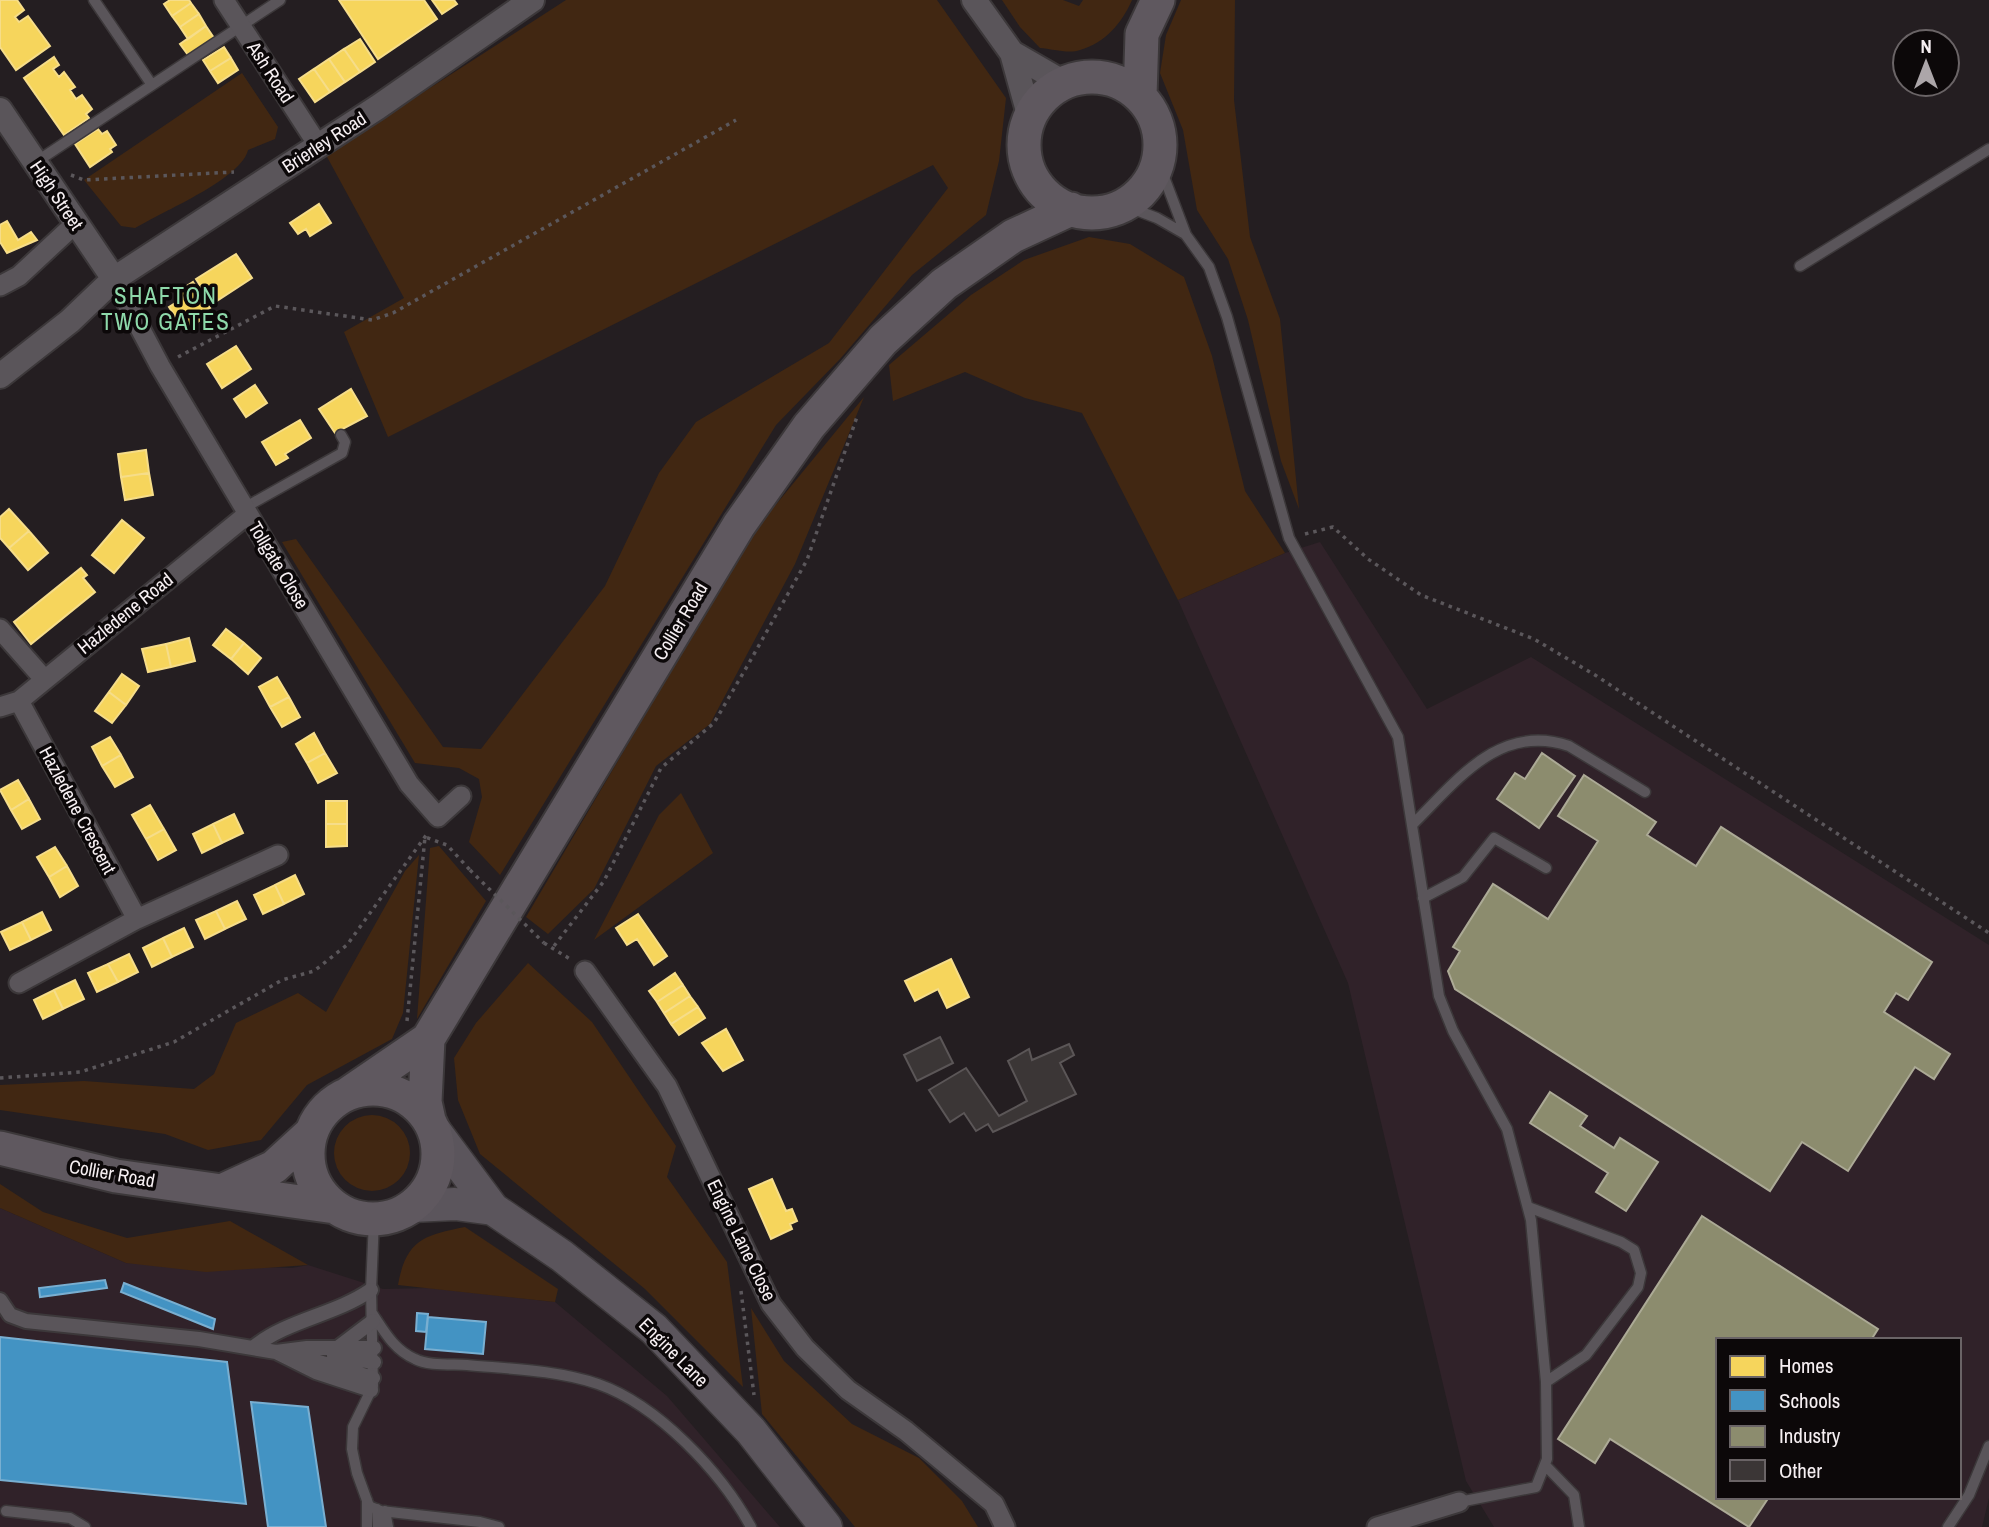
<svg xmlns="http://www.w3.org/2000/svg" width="1989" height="1527" font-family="'Archivo Narrow',sans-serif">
<rect width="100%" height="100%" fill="#241e21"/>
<path fill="#302229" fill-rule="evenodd" d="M1320,542L1427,709L1531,657L1989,945V1498L1982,1527H1494L1466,1481L1348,983L1178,600L1285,553ZM1718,1340H1959V1497H1718Z
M0,1208L126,1263L292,1268L308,1265L383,1289L429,1288L555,1302L667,1396L780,1527H0Z"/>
<path fill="#412712" d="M566,0H937L1006,98L999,161L986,215L912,275L840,359L776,425L500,875L469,842L482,797L479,779L459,768L415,763L282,542L296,539L443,747L481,749L605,586L659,473L696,422L829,343L948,188L933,165L388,437L344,332L404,298L326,155Z
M1002,0H1063L1079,6L1083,0H1132C1122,23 1105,43 1080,50C1069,54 1052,49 1040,48L1020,27Z
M1181,0H1235L1234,100L1250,237L1280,319L1299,509L1281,461L1248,320L1228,259L1197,210L1183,130L1160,73L1166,35Z
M242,73L278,127L275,139L248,150C242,177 171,208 146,222L135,228L121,226L84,180Z
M1089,237L1130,244L1184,277L1212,356L1245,491L1285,553L1178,600L1082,413L1025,398L965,372L893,401L889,365L971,295L1024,260Z
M864,397L795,564L710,724L656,766L594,889L548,934L526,917L751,535Z
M681,793L713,853L594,940L659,815Z
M439,846L486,901L417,1019L430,848Z
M419,855L403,1013L392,1039L307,1085L261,1140L208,1150L165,1134L0,1110V1085L84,1081L194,1089L214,1074L236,1023L298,993L326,1012L405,871Z
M528,963L592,1022L676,1146L667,1177L727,1262L743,1387L645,1289L480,1154L458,1100L454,1058L476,1023Z
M334 1153a38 38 0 1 1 76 0a38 38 0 1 1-76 0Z
M0,1184L43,1212L127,1238L230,1221L308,1265L206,1272L126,1263L0,1208Z
M465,1227L558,1289L555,1302L398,1285C406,1240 424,1235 465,1227Z
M751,1308L784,1361L852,1424L919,1458L962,1501L978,1527H855L762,1414Z"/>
<path fill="#f6d55c" stroke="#f6dd89" stroke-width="2" d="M0,0H17L24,10L15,17L19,22L28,16L50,46L16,70L0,47Z
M170,0H189L191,3L172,16L164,4Z
M339,0H424L437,19L378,59Z
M432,0H454L457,4L442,14Z
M191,3L199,14L180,27L172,16Z
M199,14L206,26L188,39L180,27Z
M206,26L214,38L188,55L180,44Z
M360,39L375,62L360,72L344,49Z
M224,47L231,58L210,71L203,60Z
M344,49L360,72L345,82L329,59Z
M54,57L59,65L53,69L59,77L64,72L75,87L70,90L76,99L82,95L92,109L86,114L89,118L64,135L24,78Z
M231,58L238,70L218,83L210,71Z
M329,59L345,82L330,92L314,69Z
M314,69L330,92L315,102L299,79Z
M98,129L102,134L107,131L116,145L110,149L112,152L90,167L75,144Z
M319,204L331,223L310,236L306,229L298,234L290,223Z
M7,221L18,240L31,232L37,240L7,253L0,242V225Z
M236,254L252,278L212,304L196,279Z
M193,282L210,308L198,315L201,320L184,330L169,307L183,298L179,291Z
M236,346L251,369L222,388L207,364Z
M255,385L267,403L246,417L234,399Z
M351,389L367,416L335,433L319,409Z
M300,420L311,438L285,454L288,458L276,465L262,442Z
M146,450L149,473L121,477L118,454Z
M149,473L153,495L125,500L121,477Z
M9,509L29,531L9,548L0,538V517Z
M122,520L144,538L114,573L92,555Z
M29,531L48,553L28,570L9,548Z
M81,568L87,575L83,578L95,592L31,644L14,622Z
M226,629L244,643L231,659L213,645Z
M189,638L195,661L171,667L166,644Z
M244,643L261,658L248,674L231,659Z
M166,644L171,667L148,672L142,649Z
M122,674L139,686L126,705L109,692Z
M277,677L289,697L270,707L259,687Z
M109,692L126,705L112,723L95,711Z
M289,697L300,717L282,727L270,707Z
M314,733L325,753L307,763L296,744Z
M110,737L121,755L102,766L92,747Z
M325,753L337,773L318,783L307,763Z
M121,755L133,777L115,787L102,766Z
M18,780L29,799L11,810L0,790Z
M29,799L40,819L22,829L11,810Z
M326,801H347V824H326Z
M150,805L164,829L146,839L132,815Z
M234,814L243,833L222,843L213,824Z
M213,824L222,843L202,853L193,834Z
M326,824H347V846L326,847Z
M164,829L176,850L158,860L146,839Z
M55,847L67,866L49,877L37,857Z
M67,866L78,886L60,897L49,877Z
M295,875L304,894L284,904L275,885Z
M275,885L284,904L263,914L254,895Z
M237,901L246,919L225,929L216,911Z
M216,911L225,929L205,939L196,920Z
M42,912L51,930L31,940L22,922Z
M638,914L667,956L654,965L637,939L627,945L616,928Z
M22,922L31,940L10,950L1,932Z
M184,928L193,947L172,957L163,938Z
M163,938L172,957L152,967L143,948Z
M129,954L138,972L118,982L108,964Z
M951,959L969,997L947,1008L938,989L915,1001L905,981Z
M108,964L118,982L97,992L88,973Z
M675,973L683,985L657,1002L649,991Z
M75,980L84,999L63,1009L54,990Z
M683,985L690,996L664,1013L657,1002Z
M54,990L63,1009L43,1019L34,1000Z
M690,996L698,1007L671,1024L664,1013Z
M698,1007L705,1018L679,1035L671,1024Z
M726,1029L743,1060L723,1071L702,1043Z
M772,1179L786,1211L792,1209L797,1221L790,1224L792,1229L771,1239L749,1189Z"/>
<path fill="#4393c3" stroke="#79afd1" stroke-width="2" d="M105,1280L107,1288L40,1297L39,1288Z
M124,1283L215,1319L213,1329L121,1292Z
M417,1313L428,1314L426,1332L416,1331Z
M428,1317L486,1322L483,1354L425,1349Z
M0,1337L227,1362L246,1504L0,1480Z
M251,1402L308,1407L326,1527H268Z"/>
<path fill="#8c8c6e" stroke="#acaa96" stroke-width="2" d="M1542,753L1575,776L1539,828L1497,799L1515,773L1525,779Z
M1584,775L1656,822L1647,835L1696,866L1721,827L1932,962L1908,1000L1896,993L1884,1012L1950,1054L1934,1079L1915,1067L1848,1171L1802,1142L1770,1191L1455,989L1448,971L1460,951L1453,947L1493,884L1548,919L1598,841L1558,816Z
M1550,1092L1587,1116L1580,1126L1614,1148L1620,1138L1658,1162L1626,1211L1596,1192L1608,1173L1530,1123Z
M1702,1216L1878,1329L1871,1340H1718V1497H1769L1749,1527L1610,1439L1595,1463L1558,1439Z"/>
<path fill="#3b3636" stroke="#5b5657" stroke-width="2" d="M940,1037L953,1063L917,1081L904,1055Z
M1069,1044L1074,1055L1060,1063L1076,1094L993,1132L988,1124L976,1131L964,1113L950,1122L929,1090L966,1068L999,1116L1027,1101L1008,1061L1029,1049L1032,1060Z"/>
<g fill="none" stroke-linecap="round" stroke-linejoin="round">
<g stroke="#3c383a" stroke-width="13">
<path id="service" d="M94,0L152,85
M1158,161L1186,235L1209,267L1227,317L1289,538L1398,737L1439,996L1453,1031L1507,1129L1531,1220L1546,1382L1547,1459L1536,1487L1459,1502
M36,162L280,0
M1123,205L1157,218L1185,234
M1800,266L1989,149
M244,508L342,453L345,442L341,435
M1412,825C1456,782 1499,722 1569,746L1645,792
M1423,898L1463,877L1494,838L1546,868
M1528,1207L1621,1242L1634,1250L1641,1273L1638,1287L1586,1355L1546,1382
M374,1219L371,1290L373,1386L353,1427L352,1449L357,1473L369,1506L381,1511L480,1522L499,1527
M372,1313C384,1331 394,1350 415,1359C428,1366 452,1364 467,1365C511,1369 556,1370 598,1384C658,1405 721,1472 751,1527
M1545,1465L1574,1495L1579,1527
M367,1500V1527
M377,1509L378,1527
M6,1511L70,1518L85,1527
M385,1511L388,1527
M1948,1527L1969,1495L1989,1446"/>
</g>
<g stroke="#3c383a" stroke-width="18">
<path id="pedestrian" d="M0,1300L10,1315L26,1321L199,1339L276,1352L307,1348H374
M254,1347C287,1320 335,1315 371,1290
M336,1349L373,1321
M276,1352L316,1372L371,1390
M295,1355L373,1378
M334,1356L374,1362"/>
</g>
<g stroke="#3c383a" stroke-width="23">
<path id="minor" d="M224,0L318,145
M114,279L160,366L409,784L438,817L461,796
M0,286L19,276L76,223
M0,629L44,679
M19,701L137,919
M0,707L19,701L248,514
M585,971L667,1086L771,1304L805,1348L848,1390L906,1431L994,1504L1005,1527
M19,983L137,919L278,855
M1377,1527L1459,1502"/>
</g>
<g stroke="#3c383a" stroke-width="28">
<path id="tertiary" d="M974,0L1012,53L1030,118
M1012,53L1064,83
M0,110L114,279
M0,376L70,321L114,279L378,107L532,0"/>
</g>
<g stroke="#3c383a" stroke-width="35">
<path id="primary" d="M435,1131L493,1209L562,1256L654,1329L751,1431L826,1527
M412,1206L455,1204L493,1209"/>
</g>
<g stroke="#3c383a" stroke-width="37">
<path id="trunk" d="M1024 145a68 68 0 1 1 136 0a68 68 0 1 1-136 0Z
M1140,96L1142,34L1158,0
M428,1039L425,1102L429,1120
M308 1154a65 65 0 1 1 130 0a65 65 0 1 1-130 0Z
M349,1093L428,1039L739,525L809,426L883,340L944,284L1013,236L1071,209
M0,1148L116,1176L335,1207
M226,1189L274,1167L310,1134"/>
</g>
<path stroke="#5b575b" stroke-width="3.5" stroke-dasharray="3.5 5" stroke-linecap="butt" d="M71,175L84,180L234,172
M178,357L275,306L372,320L393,313L736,120
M1305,534L1333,527L1368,559L1421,595L1534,639L1595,675L1989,933
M544,943L570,959
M554,946L604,881L661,768L714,723L749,663L807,560L858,414
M407,1021L425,837L447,845L470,870
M0,1078L80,1072L174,1042L282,980L314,971L347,945L427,834
M741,1291L754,1395"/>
<use href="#service" stroke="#5a555a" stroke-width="10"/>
<use href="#pedestrian" stroke="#5a555a" stroke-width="14"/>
<use href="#minor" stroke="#5a555a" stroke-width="19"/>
<use href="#tertiary" stroke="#5a555a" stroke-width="24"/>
<use href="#primary" stroke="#5b555c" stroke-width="32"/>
<use href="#trunk" stroke="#5f585f" stroke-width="33"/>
<path stroke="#5b575b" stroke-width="3.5" stroke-dasharray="3.5 5" stroke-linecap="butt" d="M470,870L544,943"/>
</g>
<g text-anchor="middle" stroke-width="7" stroke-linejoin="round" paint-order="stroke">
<g font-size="19" fill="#f6eff2" stroke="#0c0809">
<text transform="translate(271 72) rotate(57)" y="7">Ash Road</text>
<text transform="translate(324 142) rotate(-33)" y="7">Brierley Road</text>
<text transform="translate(57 195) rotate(56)" y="7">High Street</text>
<text transform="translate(279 565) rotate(59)" y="7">Tollgate Close</text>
<text transform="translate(125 613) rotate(-39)" y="7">Hazledene Road</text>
<text transform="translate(680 621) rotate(-59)" y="7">Collier Road</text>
<text transform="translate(78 810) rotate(62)" y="7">Hazledene Crescent</text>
<text transform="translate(112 1173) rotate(10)" y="7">Collier Road</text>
<text transform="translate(742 1240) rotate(64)" y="7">Engine Lane Close</text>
<text transform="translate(674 1352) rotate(45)" y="7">Engine Lane</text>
</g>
<g font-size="23" letter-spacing="2" fill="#8ed9aa" stroke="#0c0809">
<text x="166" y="304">SHAFTON<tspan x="166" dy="26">TWO GATES</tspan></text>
</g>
</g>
<rect x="1716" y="1338" width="245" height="161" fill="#0c0809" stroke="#6a6466" stroke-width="2"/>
<rect x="1730" y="1356" width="35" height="21" fill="#f6d55c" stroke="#6a6466" stroke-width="2"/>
<text x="1779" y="1373" font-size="21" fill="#f6eff2">Homes</text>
<rect x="1730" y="1390" width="35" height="21" fill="#4393c3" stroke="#6a6466" stroke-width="2"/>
<text x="1779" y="1408" font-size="21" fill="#f6eff2">Schools</text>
<rect x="1730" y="1426" width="35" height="21" fill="#8c8c6e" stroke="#6a6466" stroke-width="2"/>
<text x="1779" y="1443" font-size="21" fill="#f6eff2">Industry</text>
<rect x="1730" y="1460" width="35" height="21" fill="#3b3636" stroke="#6a6466" stroke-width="2"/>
<text x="1779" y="1478" font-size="21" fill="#f6eff2">Other</text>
<g transform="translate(1926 63)"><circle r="33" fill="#0c0809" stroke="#6a6466" stroke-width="2"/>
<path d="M0-5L12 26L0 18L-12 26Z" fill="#aca6a9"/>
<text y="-10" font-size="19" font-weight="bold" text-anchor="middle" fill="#f6eff2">N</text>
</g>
</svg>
